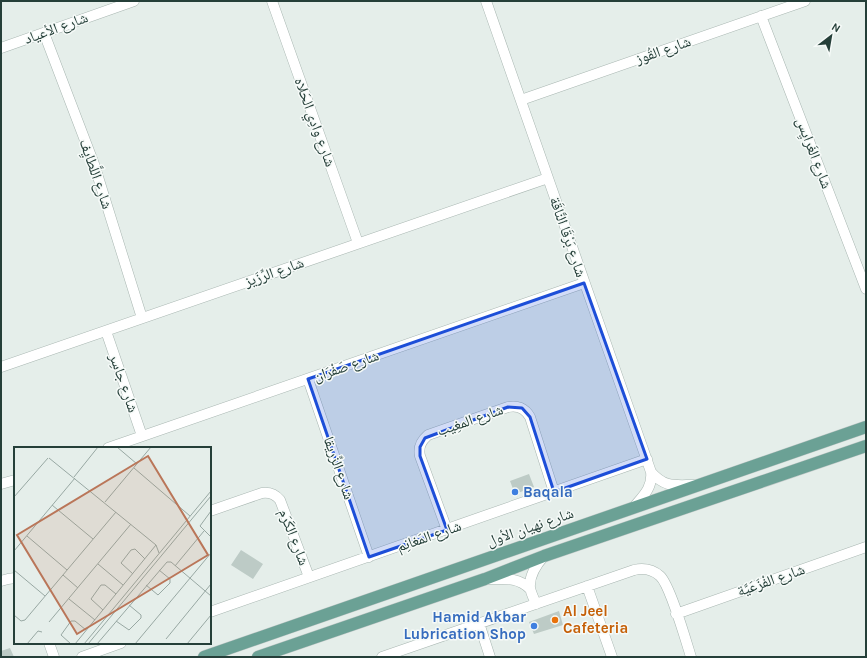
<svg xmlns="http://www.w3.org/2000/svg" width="867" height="658" font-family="Karla,'Noto Naskh Arabic',sans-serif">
<rect width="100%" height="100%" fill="#e5eeea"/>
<path fill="#bdcbc6" d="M529,474L534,487L515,494L510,481Z
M241,550L263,564L253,579L231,565Z
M559,611L563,625L534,634L529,622Z
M10,648L14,657H1V651Z"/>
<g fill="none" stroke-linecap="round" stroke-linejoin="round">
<g stroke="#a8b6b1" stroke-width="11">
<path id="minor" d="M272,1L358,243
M486,1L651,472C653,488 642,497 633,508
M761,16L866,289
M44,33L94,164L142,318
M1,48L134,1
M521,100L805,1
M106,331L142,436
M1,367L548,178
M308,379L369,557
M108,448L584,283
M651,472C665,488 675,485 694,485
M1,484L15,480
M210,511L262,493C269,492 275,494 280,500L309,577
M447,530L420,456C418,447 421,441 428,435L508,407C517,405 525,408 530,417L554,492
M489,579C504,579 518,577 530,589
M1,581L8,579L15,578
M587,586L612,657
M536,604C534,599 531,593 530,588C529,577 536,565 544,556
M210,612L647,459
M676,614L866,547
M479,623L490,657
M49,643L54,657
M82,657L121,643
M382,657L634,570C643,568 652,569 660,576C670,585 686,641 691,657"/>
</g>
<g stroke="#c2c9c8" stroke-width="13">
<path id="major" d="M204,657L866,427
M258,657L485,579L544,556L866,446"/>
</g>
<use href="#minor" stroke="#fff" stroke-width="10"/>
<use href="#major" stroke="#6ba195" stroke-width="12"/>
</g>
<path fill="#1d4ed8" fill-opacity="0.2" stroke="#1d4ed8" stroke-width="3" stroke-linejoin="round" d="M584,283L647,459L554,492L530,417L522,408L508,407L425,438L420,447V456L447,530L369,557L308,379Z"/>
<g fill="#3f7fe0" stroke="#f6faf8" stroke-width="1.5">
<circle cx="515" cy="492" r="4"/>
<circle cx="534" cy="626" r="4"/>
</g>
<circle fill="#e8710a" stroke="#f6faf8" stroke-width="1.5" cx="555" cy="620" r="4"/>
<g text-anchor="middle" stroke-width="3" stroke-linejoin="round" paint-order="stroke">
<g font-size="15" fill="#253f39" stroke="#f6faf8">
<text transform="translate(56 28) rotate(-20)" y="5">شارع الأعياد</text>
<text transform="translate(663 50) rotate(-19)" y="5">شارع القُوز</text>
<text transform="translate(315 122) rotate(70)" y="5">شارع وادِي الحَلاه</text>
<text transform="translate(814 153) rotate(69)" y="5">شارع الغَرايِس</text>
<text transform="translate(96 174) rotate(71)" y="5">شارع اللَّطايِف</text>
<text transform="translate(568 237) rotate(71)" y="5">شارع بَرْقَا النَّاقَة</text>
<text transform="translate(274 272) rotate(-19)" y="5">شارع الرِّزَيز</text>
<text transform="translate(346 366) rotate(-19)" y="5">شارع صَفْرَان</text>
<text transform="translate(124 383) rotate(71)" y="5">شارع جاسِر</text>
<text transform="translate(470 420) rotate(-19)" y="5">شارع المغِيب</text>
<text transform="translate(339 468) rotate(71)" y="5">شارع الزِّريقا</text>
<text transform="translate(530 527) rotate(-19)" y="5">شارع نهيان الأول</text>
<text transform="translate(429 536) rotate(-19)" y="5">شارع المَغانِم</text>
<text transform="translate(294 537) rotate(69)" y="5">شارع الكَرَم</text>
<text transform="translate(771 580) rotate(-19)" y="5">شارع الفْزَعَيَّة</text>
</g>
<g font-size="15" font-weight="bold" fill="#366cbe" stroke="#f6faf8" text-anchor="start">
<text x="523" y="497">Baqala</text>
<text x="526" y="622" text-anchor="end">Hamid Akbar<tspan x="526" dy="17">Lubrication Shop</tspan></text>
</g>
<g font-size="15" font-weight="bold" fill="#c56008" stroke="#f6faf8" text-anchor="start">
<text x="563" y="616">Al Jeel<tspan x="563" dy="17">Cafeteria</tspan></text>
</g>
</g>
<g transform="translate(14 447)">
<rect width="197" height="197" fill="#e5eeea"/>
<path fill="none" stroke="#98a8a3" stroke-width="1" d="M103,0L123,17M35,11L142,98L145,106M120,21L176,69M60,30L84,0M0,50L34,11M91,55L137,0M38,58L79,92M197,64L186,79L197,90M13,89L53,123M0,104L61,31M84,117L109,138M161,119L190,84M0,123L31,149M119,127L107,116L117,103L121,102L131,112M49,128L64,141M132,138L144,148L156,136V132L145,123M55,152L81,173M89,163L77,152L87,138H91L102,147M0,168L7,174L11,173L102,65M102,174L115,183L127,171V168L115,158M35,175L117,77M152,192L197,137M13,197L24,184L28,185M57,197L47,188L57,174H61L72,183M61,197L142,98M70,197L197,44M74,197L197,49M83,197L153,115H157L197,149M121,197L197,106M173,197L197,168"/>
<path fill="#ba7659" fill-opacity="0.15" stroke="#ba7659" stroke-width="2" d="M134,9L194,108L63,187L3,88Z"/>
<rect width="197" height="197" fill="none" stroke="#253f39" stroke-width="2"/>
</g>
<rect width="867" height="658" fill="none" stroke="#253f39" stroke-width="4"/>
<g transform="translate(831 36) rotate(31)" stroke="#f6faf8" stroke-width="3" paint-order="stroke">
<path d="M0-3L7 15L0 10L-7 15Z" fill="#253f39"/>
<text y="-6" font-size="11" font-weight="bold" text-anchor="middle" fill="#253f39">N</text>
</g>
</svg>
